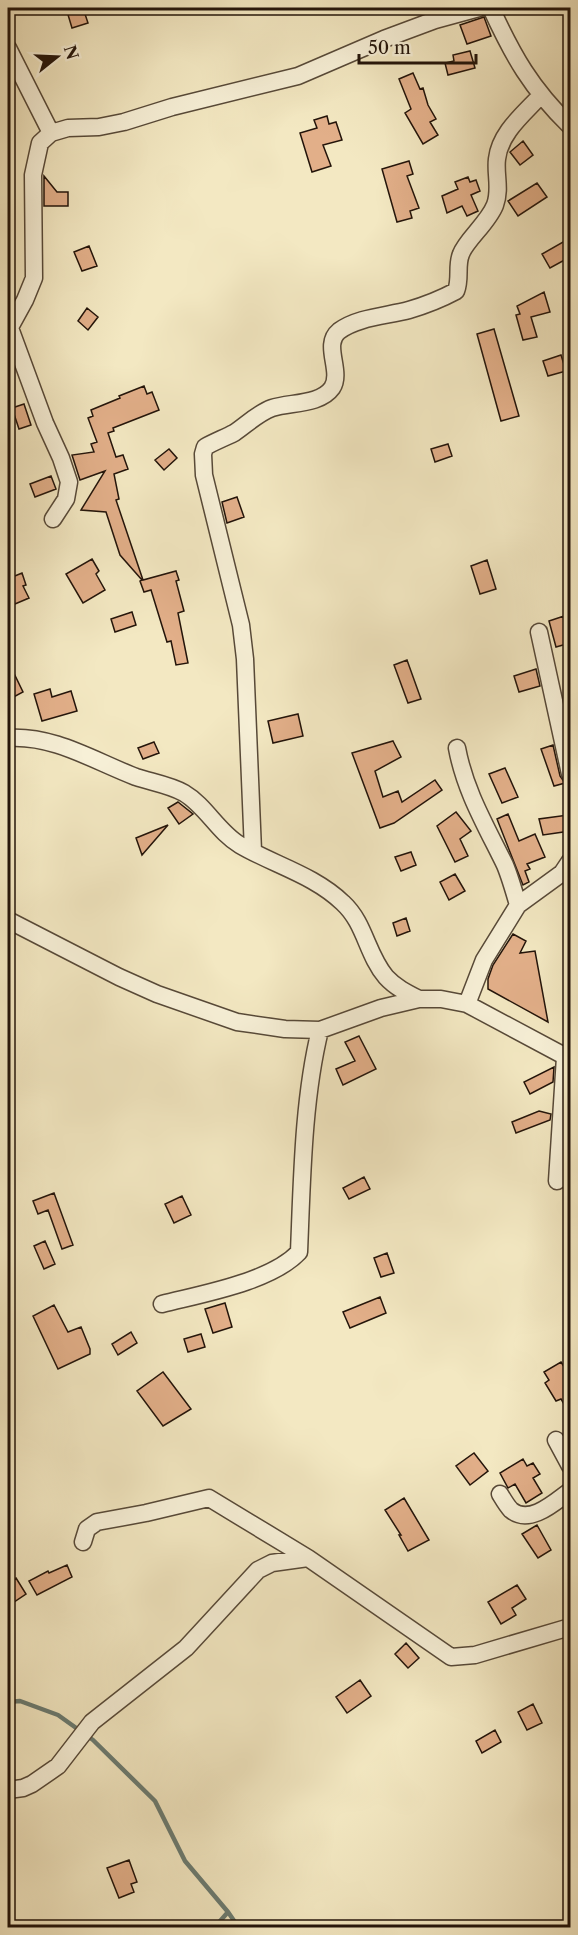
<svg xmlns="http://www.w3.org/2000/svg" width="578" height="1935" font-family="'Libre Caslon Text',serif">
<rect width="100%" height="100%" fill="#f3e8c2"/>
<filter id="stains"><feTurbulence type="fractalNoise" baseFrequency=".00333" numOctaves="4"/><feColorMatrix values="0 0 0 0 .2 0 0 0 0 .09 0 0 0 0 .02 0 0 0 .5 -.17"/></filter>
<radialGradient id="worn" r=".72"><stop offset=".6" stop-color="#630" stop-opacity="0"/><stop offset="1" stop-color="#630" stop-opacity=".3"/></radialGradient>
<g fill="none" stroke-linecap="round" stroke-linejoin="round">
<path stroke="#6b7b71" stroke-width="4.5" d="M8,1702L20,1701L58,1715L93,1740L155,1801L185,1861L228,1912L214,1928
M228,1912L239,1928"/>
</g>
<path fill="#e2af89" stroke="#23140a" stroke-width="1.5" d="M66,8H83L88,23L72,28Z
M484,17L491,36L467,44L460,25Z
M470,51L475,68L448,75L445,63L454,61L453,55Z
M413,73L420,89L423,88L428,105L436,119L430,122L438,135L423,144L405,113L411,109L399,79Z
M327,116L329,124L336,122L342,140L323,145L331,166L312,172L300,133L317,128L314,120Z
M523,141L533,155L520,165L510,152Z
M409,161L413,174L407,176L419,208L410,211L412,218L397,222L382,169Z
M44,176L57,192H68V206H44Z
M468,177L470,182L476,180L480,191L471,195L478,211L467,216L462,206L447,213L442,196L458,189L455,182Z
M537,183L547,197L518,216L508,201Z
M570,238V257L550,268L542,254Z
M89,246L97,266L82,271L74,252Z
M544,292L550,312L531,317L537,337L523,340L516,315L520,314L517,306Z
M87,308L98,317L88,330L78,321Z
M494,329L519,416L501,421L477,334Z
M561,355L566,371L548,376L543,361Z
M144,386L147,394L152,392L159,410L113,428L114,431L108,433L116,457L123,455L128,469L114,474L119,499L116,500L143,580L176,571L179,580L176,581L184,611L178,613L188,663L176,665L171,641L167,642L151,590L144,592L140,581L142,580L120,555L106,512L81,510L105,471L80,480L72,455L94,452L91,444L97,442L88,418L93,416L91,410L120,398L119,396Z
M24,404L31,425L19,429L12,408Z
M448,444L452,456L435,462L431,449Z
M169,449L177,458L164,470L155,460Z
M51,476L56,489L35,497L30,484Z
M237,497L244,517L227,523L222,502Z
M92,559L99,571L96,574L105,590L83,603L66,574Z
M487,560L496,589L480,594L471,566Z
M22,573L26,585L23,586L29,598L15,604L8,587L13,585L10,578Z
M132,612L136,625L115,632L111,619Z
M564,616L570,643L556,647L549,621Z
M407,660L421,699L408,703L394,665Z
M8,661L23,692L8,700Z
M536,669L540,686L519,692L514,676Z
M50,689L52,697L71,691L77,711L42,721L34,694Z
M298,714L303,736L273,743L268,721Z
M393,741L401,757L375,771L383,797L398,791L402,802L435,780L442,790L394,823L380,828L352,753Z
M154,742L159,753L143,759L138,748Z
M553,745L560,776L565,783L554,786L541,749Z
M505,768L518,797L502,803L489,774Z
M178,802L193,814L179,824L168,808Z
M456,812L471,831L460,839L468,856L455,862L437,826Z
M508,814L519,841L535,834L545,857L527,864L530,869L525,871L529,882L523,885L497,819Z
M568,815L570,831L543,835L539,819Z
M168,825L142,855L136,838Z
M411,852L416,865L401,871L395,857Z
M455,874L465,891L449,900L440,882Z
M406,918L410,931L397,936L393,923Z
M513,934L526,941L520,953L535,951L548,1022L488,989V979L493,965Z
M359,1036L376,1069L343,1085L336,1069L355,1061L345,1042Z
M554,1067L553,1082L530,1094L524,1082Z
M539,1111L551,1114L550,1120L516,1133L512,1122Z
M364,1177L370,1189L349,1199L343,1188Z
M54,1193L73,1245L62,1249L48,1210L38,1214L33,1201Z
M182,1196L191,1215L174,1223L165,1204Z
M45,1241L55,1264L44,1269L34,1246Z
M387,1253L394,1273L381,1277L374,1258Z
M380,1297L386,1313L350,1328L343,1312Z
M225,1303L232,1327L213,1333L205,1309Z
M54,1305L68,1332L81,1327L90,1349V1354L58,1369L33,1316Z
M131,1332L137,1343L118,1355L112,1344Z
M201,1334L205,1347L188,1352L184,1339Z
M561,1362L570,1376V1415L561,1399L556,1401L545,1383L549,1380L544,1372Z
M163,1372L191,1409L163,1426L137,1391Z
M474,1453L488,1471L470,1485L456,1466Z
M523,1459L527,1466L533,1463L540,1474L533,1478L542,1493L526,1503L515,1484L508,1488L500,1473Z
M404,1498L429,1540L408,1551L399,1535H401L385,1510Z
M537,1525L551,1550L538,1558L522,1534Z
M67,1565L72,1577L37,1595L29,1581L48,1571L49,1573Z
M16,1578L26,1594L8,1606V1583Z
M517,1585L526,1599L512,1608L516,1615L501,1624L488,1602Z
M406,1643L419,1658L408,1668L395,1654Z
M360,1680L371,1696L347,1713L336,1697Z
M533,1704L542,1723L527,1730L518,1712Z
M495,1730L501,1742L482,1753L476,1741Z
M129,1860L137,1882L131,1884L134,1892L119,1898L107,1868Z"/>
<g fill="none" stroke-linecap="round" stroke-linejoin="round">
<g stroke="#574938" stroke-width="19">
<path id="minor" d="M491,8C513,56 531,88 570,126
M8,48L51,133
M10,328L45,423L61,458L69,482L66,499L53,519
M8,331L25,300L34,278L33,175L40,143L51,133L68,128L99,127L124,122L172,107L298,76L384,39L435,20L479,8
M539,632L570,774
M8,738C54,735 94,761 136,777C151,782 170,785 184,793C206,806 218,832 240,845C274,865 314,875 343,903C365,923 367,955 386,977C395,987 407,993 419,999
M457,748C465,791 486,826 505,865C510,877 514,891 518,905
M253,851L245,659L241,625L204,475L203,454L205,447C214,442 224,438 234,433C246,425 258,413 272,408C290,402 320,405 332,388C343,371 322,345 339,331C358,317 387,316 409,310C426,305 441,299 456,291C461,278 456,266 461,254C466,240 488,223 495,205C501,189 495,174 497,159C500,132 525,113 541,95
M8,920L119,977L157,994L237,1022L285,1029L320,1030L381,1008L419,999H441L467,1004L570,1059
M467,1004L484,960L518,905L562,873L570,861
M557,1181L565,1057
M162,1304C201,1294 271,1282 299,1252C302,1180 303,1099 320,1030
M556,1440L570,1466
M500,1494C503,1499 507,1506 511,1510C530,1526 556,1501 570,1491
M83,1542L87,1529L97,1522L146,1513L209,1498L308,1558
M8,1790L23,1788L32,1784L58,1766L92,1722L186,1648L258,1570L272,1563L308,1558L451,1657L475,1655L570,1627"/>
</g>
<use href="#minor" stroke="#f7f0d7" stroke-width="16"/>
</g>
<rect width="578" height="1935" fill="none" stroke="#f3e8c2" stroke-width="30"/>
<rect x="9" y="9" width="560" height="1917" fill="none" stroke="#23140a" stroke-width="3"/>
<rect x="15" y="15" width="548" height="1905" fill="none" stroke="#23140a" stroke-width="1.5"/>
<g transform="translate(57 57) rotate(72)" stroke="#f7f0d7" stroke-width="4.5" paint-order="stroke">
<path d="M0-4.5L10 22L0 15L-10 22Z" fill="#23140a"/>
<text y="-9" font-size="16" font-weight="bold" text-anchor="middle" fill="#23140a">N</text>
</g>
<path d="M359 54v9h117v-9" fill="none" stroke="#23140a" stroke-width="3"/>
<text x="368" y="54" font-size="18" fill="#23140a" stroke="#f7f0d7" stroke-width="4.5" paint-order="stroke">50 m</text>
<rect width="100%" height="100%" filter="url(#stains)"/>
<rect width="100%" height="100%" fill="url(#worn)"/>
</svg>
